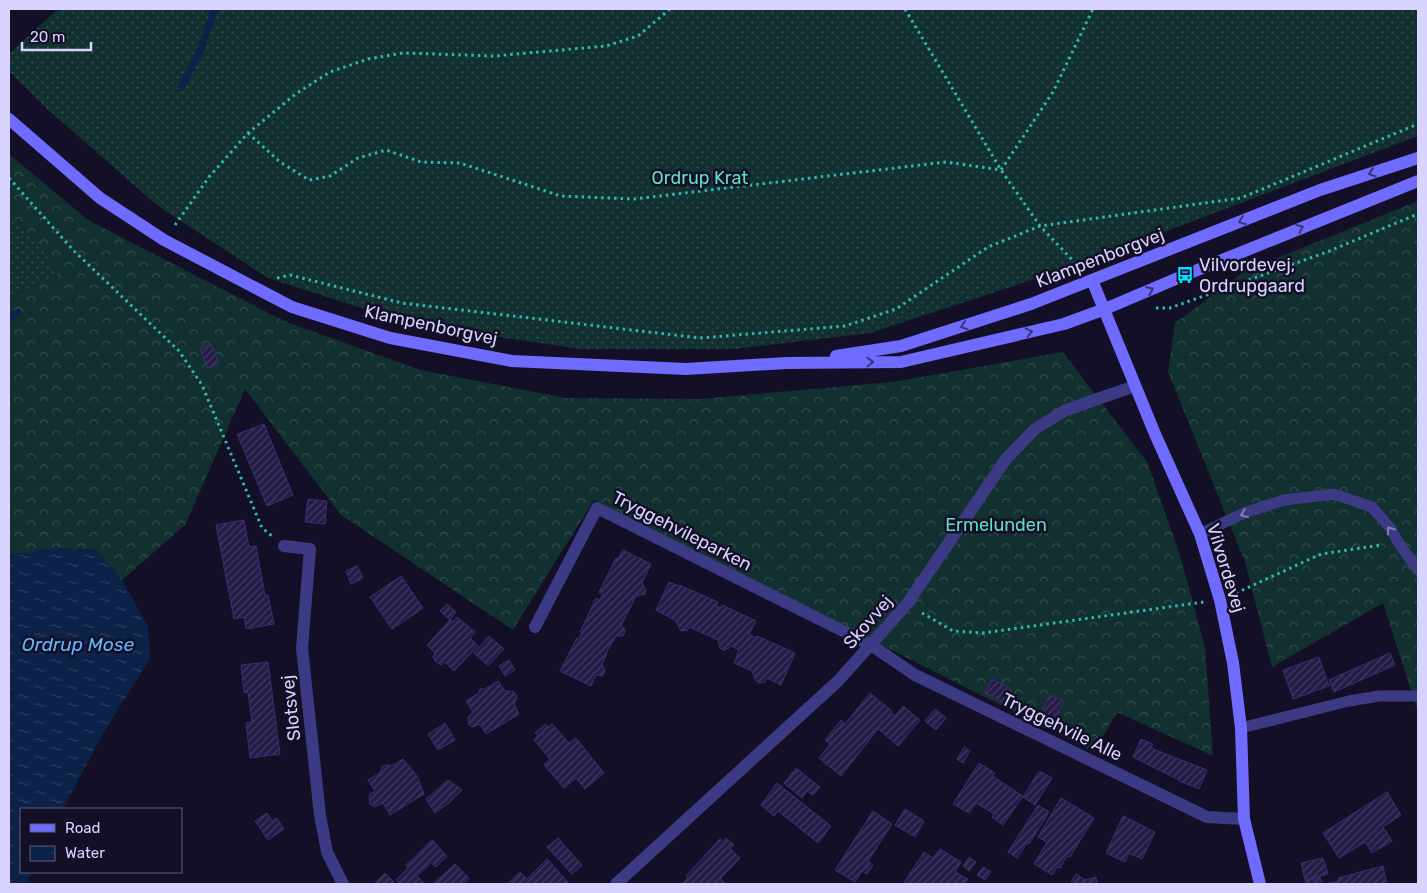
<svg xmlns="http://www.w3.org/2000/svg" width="1427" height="893" font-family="Rubik,sans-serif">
<defs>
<pattern id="grass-dots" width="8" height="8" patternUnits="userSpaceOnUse" patternTransform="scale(1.25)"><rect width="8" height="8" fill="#12302f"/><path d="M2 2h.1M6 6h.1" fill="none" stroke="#344d4e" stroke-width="1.8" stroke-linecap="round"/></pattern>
<pattern id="forest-crowns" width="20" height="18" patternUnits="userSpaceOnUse" patternTransform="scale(1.25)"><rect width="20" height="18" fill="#12302f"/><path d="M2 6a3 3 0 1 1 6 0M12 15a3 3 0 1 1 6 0" fill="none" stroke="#344d4e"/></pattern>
<pattern id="water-ripples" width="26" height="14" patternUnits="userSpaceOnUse" patternTransform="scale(1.25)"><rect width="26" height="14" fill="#0c2248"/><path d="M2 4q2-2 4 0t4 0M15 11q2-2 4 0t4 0" fill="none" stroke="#2f4163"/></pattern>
<pattern id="building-hatch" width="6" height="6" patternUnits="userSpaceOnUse" patternTransform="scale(1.25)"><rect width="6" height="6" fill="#241b47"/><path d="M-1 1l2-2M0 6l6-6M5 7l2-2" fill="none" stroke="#433b63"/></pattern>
</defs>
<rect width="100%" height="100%" fill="#130f26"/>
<path fill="url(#grass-dots)" d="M58,9H1418V136L1074,266L870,333L735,349H581L414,325L268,278L158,206L46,108L9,71V54Z
M9,213L43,248L58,276L9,297Z"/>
<path fill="url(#forest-crowns)" d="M9,154L88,220L284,321L420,370L566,398L700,399L892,382L1063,352L1147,462L1180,555L1205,647L1213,756L1117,712L1094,752L594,500L513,630L341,515L245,389L185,525L122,580L96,550L57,548L9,555V297L58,276L43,248L9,213Z
M1418,201V712L1383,603L1272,667L1245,562L1168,372L1175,323L1245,271Z"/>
<path fill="url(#water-ripples)" d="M57,548L96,550L122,580L148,627L150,658L101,737L63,809H21V872H32L26,884H9V555Z"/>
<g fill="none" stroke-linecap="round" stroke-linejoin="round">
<path stroke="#0c2248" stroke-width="7" d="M181,87L200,51L215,9
M9,317L18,313"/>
</g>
<path fill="url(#building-hatch)" stroke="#3b2d73" d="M211,344L219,363L208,368L200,349Z
M264,424L293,495L267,506L237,434Z
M308,499L327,501L325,524L305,522Z
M244,520L249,547L256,546L265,595H268L274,624L246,629L244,617L234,619L216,525Z
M623,550L651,564L642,583L646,590L645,594L636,596L621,626L625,629V632L623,636H616L606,653H607L602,665L605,670L604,674L602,676L596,675L591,686L560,671L577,638L579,639L582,632H580L596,598L600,600L603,594L599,592L616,558L618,559Z
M357,566L363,578L351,584L346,571Z
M401,576L423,608L392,629L370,597Z
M669,582L679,586V585L718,602L716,606L721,608L722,605L756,621L749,634L756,638L757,636L795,653L781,685L767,678L765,682L759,683L755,680L752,671L734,663L739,650L731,646L724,651L720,648L718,640L689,627L688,630L681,631L676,621L656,610Z
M447,604L456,612L450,620L440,611Z
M457,617L475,632L470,638L478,646L454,671L445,662L441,665L435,661L433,657L435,653L427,645L450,620L453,622Z
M489,636L504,649L488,666L474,653Z
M1390,653L1395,665L1334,692L1329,680Z
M1319,657L1329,686L1293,699L1283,670Z
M509,660L515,670L505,676L499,666Z
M268,662L280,754L250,758L246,723L252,722L248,692L244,693L241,665Z
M992,679L1011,689L1004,703L985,693Z
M498,681L505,691H513L516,695L517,698L514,704L519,714L486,734L480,724L473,727L469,725L468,717L473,712L466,701L479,693L480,689H485Z
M870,693L892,711L891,713L895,716L903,706L920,720L898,746L878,729L841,776L819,758L830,744L825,740L841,720L845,724Z
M1050,695L1064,701L1052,726L1038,719Z
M935,709L946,718L936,730L925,721Z
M445,723L455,740L438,750L428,734Z
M546,724L548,727L552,724L569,743L576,738L604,773L585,789L576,778L564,788L544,765L550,759L534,740L538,736L535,733Z
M1141,739L1153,744L1151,748L1207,770L1199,789L1179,781V780L1133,757Z
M964,747L970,751L963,763L957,759Z
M403,759L417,776L424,794L390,815L383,803L374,807L370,804L369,797L370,794L375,791L368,780L380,773L382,767L386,765L391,766Z
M979,763L995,773L992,776L1023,796L1003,825L992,817L994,814L976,803L969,813L953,804Z
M796,768L820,787L813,795L807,791L802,798L784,783Z
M1039,771L1052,778L1035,805L1023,797Z
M448,780L462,790L450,802L435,813L426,799Z
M777,783L831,826L818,843L778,811L774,816L761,805Z
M1387,792L1401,815L1383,827L1392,841L1372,853L1365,842L1339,858L1323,833Z
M1061,798L1094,818L1070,857L1067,856L1060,868L1057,867L1052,875L1034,864L1047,842L1038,837Z
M1038,805L1049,812L1029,844L1027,843L1017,858L1008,852Z
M905,809L924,821L915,837L895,825Z
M873,811L892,824L868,861L873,865L867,874L862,871L855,882L835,870Z
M267,813L272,821L277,818L284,829L268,840L255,821Z
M1123,816L1155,832L1142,859L1129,853L1125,862L1106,853Z
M558,838L582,865L572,874L547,847Z
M726,838L734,845L730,849L740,858L720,879L726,884H682L688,878L686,876L720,839L723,842Z
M432,840L447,856L436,867L431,863L417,876L425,884H400L396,880L408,868L406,865Z
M940,849L961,862L955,872L968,879L964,884H903L924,852L933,858Z
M969,857L976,862L969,871L963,866Z
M1323,858L1328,874L1305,880L1301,863Z
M547,859L568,882L565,884H507L520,872L527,879Z
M455,864L469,878L464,884H433Z
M1383,866L1387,884H1325L1338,881V878Z
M983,867L991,872L985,880L977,875Z
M385,873L394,882L391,884H374Z
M1076,874L1085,880L1096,877L1097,884H1070Z
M1320,877L1322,884H1306L1305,881Z"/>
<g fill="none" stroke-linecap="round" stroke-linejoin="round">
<path stroke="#2fb8b0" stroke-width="3" stroke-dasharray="2.5 4" stroke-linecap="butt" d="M905,9L1001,170L1040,226L1079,267
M248,133L280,162L309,180L330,176L358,158L386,150L421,162L460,163L561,196L634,199L946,162L1001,170L1053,92L1093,9
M9,178L73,250L179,351L202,385L262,528L272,536
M175,225L209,177L248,133L297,93L330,72L368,59L403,53L494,56L606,46L638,36L670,9
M277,278L290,275L402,303L700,338L845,326L896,309L988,247L1040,226L1241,198L1418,124
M1156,308H1170L1327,252L1418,214
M1236,593L1321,554L1381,545
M922,613L953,631L983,633L1204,602"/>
<path stroke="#3d3a85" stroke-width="11" d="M1200,534L1244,513L1284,500L1334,494L1372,507L1391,529L1398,542L1418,570
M1241,728L1349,701L1379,696H1418"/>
<path stroke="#3d3a85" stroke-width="12" d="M284,546L310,549L302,648L320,815L327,852L343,884
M535,627L597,508L871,645L915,675L1207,817L1244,819
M616,884L838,681L907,604L1006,459L1035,429L1066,410L1135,386"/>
<path stroke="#6f6bff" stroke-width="12" d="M9,119L100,198L164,240L292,307L390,338L512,361L686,369L786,363L901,362L1064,324L1105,309L1185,275L1418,181
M1092,280L1155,434L1200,534L1220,600L1233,663L1241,728L1244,819L1260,884
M836,356L901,346L1031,304L1320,190L1418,158"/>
</g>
<defs><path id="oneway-chevron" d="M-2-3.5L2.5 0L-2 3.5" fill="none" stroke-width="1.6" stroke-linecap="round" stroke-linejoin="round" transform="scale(1.25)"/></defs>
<g stroke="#38347d">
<use href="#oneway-chevron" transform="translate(1372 173) rotate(162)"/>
<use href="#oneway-chevron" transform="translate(1242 221) rotate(159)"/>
<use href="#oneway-chevron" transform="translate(1300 228) rotate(-22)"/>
<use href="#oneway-chevron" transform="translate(1150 290) rotate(-23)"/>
<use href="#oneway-chevron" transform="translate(964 326) rotate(162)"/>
<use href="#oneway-chevron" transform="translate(1029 332) rotate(-13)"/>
<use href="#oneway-chevron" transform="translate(870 362) rotate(-1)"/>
</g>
<g stroke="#837fbc">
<use href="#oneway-chevron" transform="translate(1244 514) rotate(158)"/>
<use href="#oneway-chevron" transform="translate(1390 530) rotate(-125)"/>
</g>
<defs>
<g id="bus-bare" transform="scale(1.35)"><path d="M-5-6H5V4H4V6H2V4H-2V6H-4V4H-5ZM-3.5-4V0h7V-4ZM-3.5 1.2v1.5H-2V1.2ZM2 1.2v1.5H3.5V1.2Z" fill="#00e5ff" stroke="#130f26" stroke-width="2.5" paint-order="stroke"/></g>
</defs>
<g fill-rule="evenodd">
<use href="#bus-bare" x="1185" y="275"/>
</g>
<g text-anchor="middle" stroke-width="5" stroke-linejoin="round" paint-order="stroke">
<g font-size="18" fill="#5fe0c0" stroke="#130f26">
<text x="700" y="184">Ordrup Krat</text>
<text x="996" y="531">Ermelunden</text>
</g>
<g font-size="18" fill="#d9d4ff" stroke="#130f26">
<text transform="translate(1100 258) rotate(-21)" y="6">Klampenborgvej</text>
<text transform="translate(431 325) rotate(12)" y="6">Klampenborgvej</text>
<text transform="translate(682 531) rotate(27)" y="6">Tryggehvileparken</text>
<text transform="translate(1226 568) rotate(73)" y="6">Vilvordevej</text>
<text transform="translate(868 622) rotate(-49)" y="6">Skovvej</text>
<text transform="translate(291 708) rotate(-96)" y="6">Slotsvej</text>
<text transform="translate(1062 727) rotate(26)" y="6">Tryggehvile Alle</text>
</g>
<g font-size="18" fill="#d9d4ff" stroke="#130f26" text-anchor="start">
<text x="1199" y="271">Vilvordevej,<tspan x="1199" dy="21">Ordrupgaard</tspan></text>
</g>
<g font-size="19" font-style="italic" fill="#62b6ff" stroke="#130f26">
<text x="78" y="651">Ordrup Mose</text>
</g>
</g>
<rect width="1427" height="893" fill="none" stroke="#d9d4ff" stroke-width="20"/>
<rect x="20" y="808" width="162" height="65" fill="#130f26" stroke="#625e7d"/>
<rect x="30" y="824" width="25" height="8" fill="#6f6bff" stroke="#625e7d"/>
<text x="65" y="833" font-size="15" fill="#d9d4ff">Road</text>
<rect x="30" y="846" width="25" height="15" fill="url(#water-ripples)" stroke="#625e7d"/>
<text x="65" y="858" font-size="15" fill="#d9d4ff">Water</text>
<path d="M22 42v8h69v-8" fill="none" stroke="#d9d4ff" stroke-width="2.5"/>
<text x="30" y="42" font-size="15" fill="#d9d4ff" stroke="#130f26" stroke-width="4" paint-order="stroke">20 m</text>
</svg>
